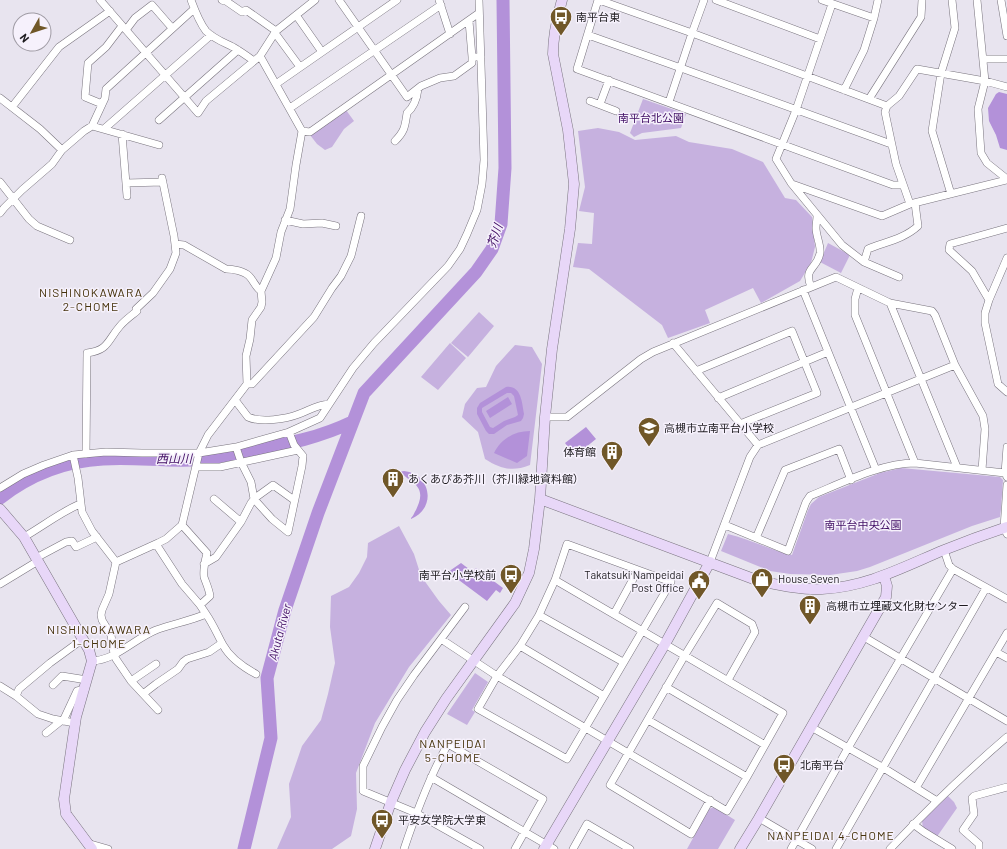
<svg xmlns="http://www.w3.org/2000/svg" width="1007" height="849" font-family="Barlow,'Noto Sans JP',sans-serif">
<rect width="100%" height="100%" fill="#e8e4ef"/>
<path fill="#c6b1df" d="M643,99L686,114L681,128L642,133L634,137L630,133Z
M346,110L354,121L344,129L332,147L325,150L317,144L310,135Z
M598,128L619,132L635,140L676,136L689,142L732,149L763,162L785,198L796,200L812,217L815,247L811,263L800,281L761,303L753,288L705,310L710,323L668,338L662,325L589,269L573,267L578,243L592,244L594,213L579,211L585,187L578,131Z
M828,243L850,255L841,273L820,262Z
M479,312L494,326L468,357L451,343Z
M450,343L466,358L438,390L421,377Z
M515,345L532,347L542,364L530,465C512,472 501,469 485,459L478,432L462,417L465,404L477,388L486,387L496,366Z
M901,468L1000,477L1003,480L1001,509L1000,517L972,526L870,567L857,571L830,575L790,574L770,571L721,551L728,534C750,539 770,550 792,555L808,510L811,504L819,497L880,473Z
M399,526L414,554L421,576L439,601L451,615L409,667L375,723L356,773L357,809L351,836L332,849H277L291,817L289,784L302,746L321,720L328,694L335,663L330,627L331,596L349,587L359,573L367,557L368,543Z
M475,673L488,682L472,710L475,712L467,725L447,714Z
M948,796L954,802L957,808L936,838L923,828L922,821Z
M714,807L735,820L718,849H687L709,809Z"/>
<path fill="#b391d9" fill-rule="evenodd" d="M999,92L1007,94V150L1000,148L996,135L989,121L988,108L996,94Z
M506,387C521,385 522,402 524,414L523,418L521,421L507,425L494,434H489L486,431L477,414V408L480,403ZM507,393H511L514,396L518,415L515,417L504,421L493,428L490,427L482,412V408Z
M508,397L512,404L490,418L486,411Z
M586,427L596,439L575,456L565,443Z
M530,431L527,456L517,463L494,453C501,439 514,431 530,431Z
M404,471C431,474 437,508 411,519V518C414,515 414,513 416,510C420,501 424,492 414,483C410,480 406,478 402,473H399V472Z
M461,563L473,572L476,568L503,588L500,593L496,590L487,601L448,572Z"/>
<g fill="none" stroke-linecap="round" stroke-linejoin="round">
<path stroke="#b391d9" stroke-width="13" d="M0,498C31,474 64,461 103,459C132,457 161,461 191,460C212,459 233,454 254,450C288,444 321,437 352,422
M244,849L271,738L267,678L285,610L318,513L364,393L476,272L492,249L501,224L505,168L503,0"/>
<g stroke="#79747e" stroke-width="8">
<path id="street" d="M100,0L198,113L206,101L260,56L276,31L315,0
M191,0C195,11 199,22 206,31C214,39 223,42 233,47C240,51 247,56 254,61
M222,0L224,1H226L242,12L246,10L276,31
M339,0L407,97L421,86L440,78L454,76L472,63V57H481
M439,0L450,34
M598,0L577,69L893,185H903
M599,0L692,33L887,106
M716,0L820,39
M822,0L874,18
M977,0L985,81L978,109L981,153L987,163L1007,179
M1001,0L1007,36
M832,4L796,110L776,159L791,183L842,245L864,262L899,277
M296,15L322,52
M469,21L472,57
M126,30L135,18L152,5L172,28
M275,33L300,67
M588,35L681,68L891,144
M983,59H1007
M276,84L397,0
M1007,87L985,81L917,69L899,96L887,106L885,112L896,164L910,204L1007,180
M844,90L864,50L874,18L878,0
M0,98L40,129L62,150
M869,99L921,17L922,0
M590,101L616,111
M669,102L692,33L704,0
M102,104L85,97L88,63L106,47L122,26
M600,104L609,80
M12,107L59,47L110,11
M290,108L441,5
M159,120L238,50
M92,126L105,98L106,89L194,9
M104,129L211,35
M302,131L310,132L479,13
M122,134L127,196
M395,141C405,131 405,126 407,113C414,107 417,98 418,89
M0,182L29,219L37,226L70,240
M126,183L163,182
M792,184L882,216L910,204
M951,194L932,131L941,73L955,28L952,0
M0,213L4,208L22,190L52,164L62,150L84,131L92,126L159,145
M285,220L303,224L322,223L336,226
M1007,228L950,244L949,250L972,271L989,300L1007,258
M175,244L184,245L226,269C233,269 244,271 249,276C254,281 255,287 261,291
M864,262L868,249C885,242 904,239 918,226L915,203
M811,287C803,267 817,270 820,253C821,245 816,236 816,228C816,224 817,220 817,216
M858,288L855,299V315L915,463
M803,290L876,470
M989,300L985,313V323L998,384L1007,392
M890,303L957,467
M673,343L758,445
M696,371L792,331L817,393L740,424
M247,384H252L314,317L332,288L341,276L351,256L361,216
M718,398L828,352
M235,400L248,417C261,423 286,419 299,414C310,410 316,405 329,404
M545,417H567L641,359L653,352L836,277L890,303L932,311L935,315L955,365L983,416L985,429L982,470
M236,447L241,462L251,482L254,499L272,519L288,532L302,466L303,456L294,445L289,432
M86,454L87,353C109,350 107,341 120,326C125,320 131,316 137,311L136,309L153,293L170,269L176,253L174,236L162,178
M73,455L78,478L82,512L92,531L116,562L109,594L102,610L101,615L102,620L111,635L114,654L116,659L131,681L158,710
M196,467H220L298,450
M1007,477L1005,473L1007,447
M1007,485L1004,528L1007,534
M0,488L23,474L44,465L73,455L106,452L142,453H199L236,447L289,432L320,418L353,368L374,343L448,266L460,249L467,234L477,210L482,184L484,160L479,0
M214,499L241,522
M725,525L788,551L806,502L810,496C842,483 881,463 915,463L1005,473
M24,537C43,526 61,512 80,504
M756,538L785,470L839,449L851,480
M156,544L182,584L200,605
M567,544L671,582L567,759L478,709L497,676L520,646L539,615L555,580Z
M944,550L949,565L953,569L1007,599
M36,558L66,542L72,541L76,547L97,537
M116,562L158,543L166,539L182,525
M710,562L750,457L758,445L955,365
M204,564L216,557L241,522L251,503L255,498L273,485L294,500
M0,584L38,561
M465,607L414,675L397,700L382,727L363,766V791L416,813L480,849
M206,614C213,624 217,634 223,645C230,658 243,667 256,674
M614,614L638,570
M539,615L623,662
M864,637L1007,721
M441,639L497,676L727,811L747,777L783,713L555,580
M520,646L604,696
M996,652L1007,658
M92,661C116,660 134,639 156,630C172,624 190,621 206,614L200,605L210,596C209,589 206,583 204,577C203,568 205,561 207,553L182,525L199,453L208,435L247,384L246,356L250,339L252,320L261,307L262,302L261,291L276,258L281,232L290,209L296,165L302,131L260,56
M131,681L156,664
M53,685L62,676L87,680
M0,686L16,696L38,714L53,719L75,723
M666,687L765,745
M143,694L156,684L178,669L183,662L187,659L209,652L222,643
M16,696L19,689L50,663L83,639
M648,720L747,777
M63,721L77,691L85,689
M811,727L882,767L937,801
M46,733L61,721
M431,777L554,849
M916,788L1007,633
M710,800L691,834L610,785L685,655L717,603L752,624L755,632L728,680
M759,818L812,849
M913,824L924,832L952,849
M87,843L108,849
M404,849C416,813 429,777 448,744L543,799L515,849
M573,849L587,824L630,849
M791,849L848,748L953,569
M836,849L986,588
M890,849C927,810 966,772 1007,737
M979,849V844L963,830L974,814L972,798L974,796L1007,787"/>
</g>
<g stroke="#79747e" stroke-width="11">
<path id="secondary" d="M540,499L759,581C779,585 801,590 822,589C867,587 903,567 944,550C964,542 986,534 1007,527
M0,509L24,537L89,650L92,661L76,717L64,799L66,814L92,849
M375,849L391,802L405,770L425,732L446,699L515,603L529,573L534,549L540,499L545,417L552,349L570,229L574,184L568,130L553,54C553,36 557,18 562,0
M544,849L665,644L710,562
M740,849L759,818L886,597L887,586L884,576"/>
</g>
<use href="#street" stroke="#fff" stroke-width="7"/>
<use href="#secondary" stroke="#e8d7f8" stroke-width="10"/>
</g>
<defs>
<g id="bus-pin" transform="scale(1.15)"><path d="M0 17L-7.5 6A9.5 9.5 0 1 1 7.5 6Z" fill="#705728" stroke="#f6f1fc"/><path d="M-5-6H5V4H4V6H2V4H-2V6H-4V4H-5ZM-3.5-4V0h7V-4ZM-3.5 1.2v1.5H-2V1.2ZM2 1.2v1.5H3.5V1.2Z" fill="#fff"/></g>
<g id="school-pin" transform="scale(1.15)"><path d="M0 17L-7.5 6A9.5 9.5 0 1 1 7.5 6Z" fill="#705728" stroke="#f6f1fc"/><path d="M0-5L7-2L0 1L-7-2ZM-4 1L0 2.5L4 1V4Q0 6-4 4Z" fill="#fff"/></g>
<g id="building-pin" transform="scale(1.15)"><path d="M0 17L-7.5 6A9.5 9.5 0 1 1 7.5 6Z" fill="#705728" stroke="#f6f1fc"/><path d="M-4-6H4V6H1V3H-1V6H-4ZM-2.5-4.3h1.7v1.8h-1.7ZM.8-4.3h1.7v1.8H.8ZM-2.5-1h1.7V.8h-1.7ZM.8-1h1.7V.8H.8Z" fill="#fff"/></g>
<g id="shop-pin" transform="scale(1.15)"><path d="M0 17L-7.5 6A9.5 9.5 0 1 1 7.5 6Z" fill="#705728" stroke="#f6f1fc"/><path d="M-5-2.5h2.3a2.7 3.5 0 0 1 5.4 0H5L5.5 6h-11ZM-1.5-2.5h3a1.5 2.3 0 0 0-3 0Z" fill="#fff"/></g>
<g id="civic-pin" transform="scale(1.15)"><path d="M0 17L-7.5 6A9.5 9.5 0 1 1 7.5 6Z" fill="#705728" stroke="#f6f1fc"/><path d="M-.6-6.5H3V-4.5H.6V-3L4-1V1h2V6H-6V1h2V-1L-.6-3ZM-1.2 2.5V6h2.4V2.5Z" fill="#fff"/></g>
</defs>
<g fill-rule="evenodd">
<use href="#bus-pin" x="561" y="17"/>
<use href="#school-pin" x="649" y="428"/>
<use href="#building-pin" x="612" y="452"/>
<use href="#building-pin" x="393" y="479"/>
<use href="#bus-pin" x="511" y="575"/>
<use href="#shop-pin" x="762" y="579"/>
<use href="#civic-pin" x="699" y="581"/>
<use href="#building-pin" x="810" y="606"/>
<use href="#bus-pin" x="784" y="765"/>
<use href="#bus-pin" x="382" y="820"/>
</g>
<g text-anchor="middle" stroke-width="3" stroke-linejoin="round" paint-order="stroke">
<g font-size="11" fill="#1d1b1f" stroke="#f6f1fc" text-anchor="start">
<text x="576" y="21">南平台東</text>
<text x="664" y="432">高槻市立南平台小学校</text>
<text x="596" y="456" text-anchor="end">体育館</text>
<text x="408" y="483">あくあぴあ芥川（芥川緑地資料館）</text>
<text x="496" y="579" text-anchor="end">南平台小学校前</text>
<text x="684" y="579" text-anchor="end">Takatsuki Nampeidai<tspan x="684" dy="13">Post Office</tspan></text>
<text x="778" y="583">House Seven</text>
<text x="826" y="610">高槻市立埋蔵文化財センター</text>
<text x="800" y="769">北南平台</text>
<text x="398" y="824">平安女学院大学東</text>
</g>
<g font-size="11" fill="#400e64" stroke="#f6f1fc">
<text x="651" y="122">南平台北公園</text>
<text x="863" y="529">南平台中央公園</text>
</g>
<g font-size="12" font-style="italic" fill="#400d63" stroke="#f6f1fc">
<text transform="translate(495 236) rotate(-71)" y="4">芥川</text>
<text x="174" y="463">西山川</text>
<text transform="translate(280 632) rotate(-75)" y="4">Akuta River</text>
</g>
<g font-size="12" letter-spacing="1" fill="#46330c" stroke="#f6f1fc">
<text x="91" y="297">NISHINOKAWARA<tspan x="91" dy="14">2-CHOME</tspan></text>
<text x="99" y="634">NISHINOKAWARA<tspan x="99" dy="14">1-CHOME</tspan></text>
<text x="453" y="748">NANPEIDAI<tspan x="453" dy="14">5-CHOME</tspan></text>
<text x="831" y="840">NANPEIDAI 4-CHOME</text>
</g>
</g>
<g transform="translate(32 32) rotate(231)"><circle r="19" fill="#f6f1fc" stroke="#9f9ba4"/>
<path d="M0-3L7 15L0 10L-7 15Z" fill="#705728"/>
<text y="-6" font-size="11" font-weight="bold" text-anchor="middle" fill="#1d1b1f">N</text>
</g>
</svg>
